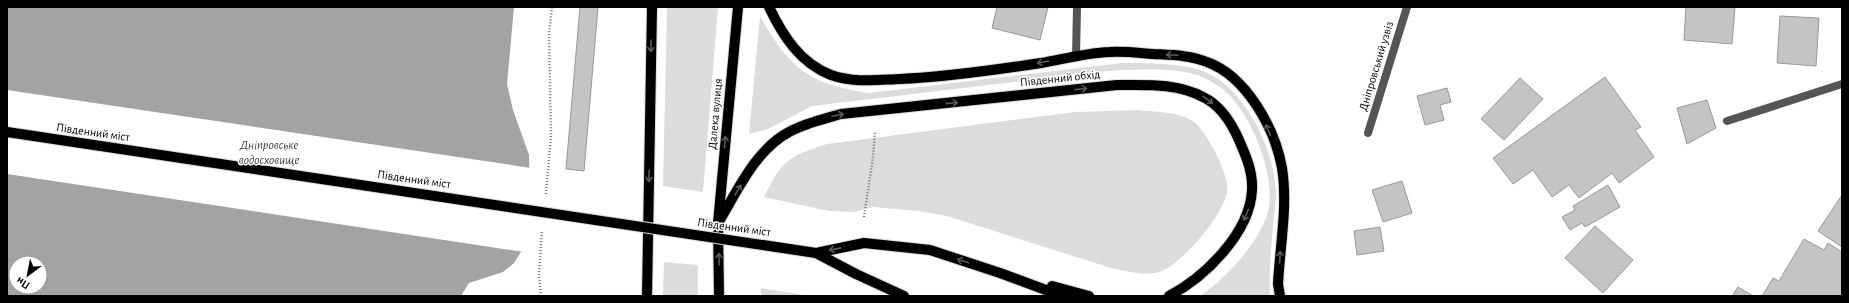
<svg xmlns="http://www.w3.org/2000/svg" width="1849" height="303" font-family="'Alegreya Sans',sans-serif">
<rect width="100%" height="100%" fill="#fff"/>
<path fill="#dcdcdc" d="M667,7H718L703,192L663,186Z
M760,16C790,69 809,84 869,93L1122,63C1145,63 1179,63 1200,70C1244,84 1275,150 1276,193C1276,204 1274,215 1273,226C1271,250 1269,272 1270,296H1200C1226,278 1254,248 1266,218C1280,184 1253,117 1227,93C1220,86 1211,81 1202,77C1177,66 1125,70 1097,72L812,106L768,129L749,134Z
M1137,110C1155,112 1179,111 1194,122C1207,132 1230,175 1227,192C1222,217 1185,260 1162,271C1147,277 1126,271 1111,268L947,216L919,211L873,207L853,212L829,211L764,197C782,160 787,157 827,144L1075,112Z
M664,262L698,265V296H663Z
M761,288L811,296H761Z"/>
<path fill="#a3a3a3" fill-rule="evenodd" d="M7,7H514L507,84L513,110L529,155L531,231L524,247L514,263L503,272L469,283L461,296H7ZM16,263H40V287H16Z"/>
<path fill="#fff" d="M7,90L531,168L533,231L524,252L7,174Z"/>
<path fill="#c4c4c4" stroke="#999" d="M580,7H598L584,171L566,169Z
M997,7H1048L1040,40L992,28Z
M1686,7H1735L1732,44L1684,40Z
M1780,16L1819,18L1816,66L1777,63Z
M1605,77L1641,127L1635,130L1654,157L1619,183L1612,173L1579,198L1569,185L1552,197L1533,170L1513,184L1493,158Z
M1520,78L1543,99L1504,140L1481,119Z
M1447,88L1451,102L1440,105L1444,120L1425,125L1417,96Z
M1707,100L1716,128L1687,144L1677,108Z
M1402,181L1412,213L1383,222L1372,190Z
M1608,185L1620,207L1585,227L1582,223L1570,230L1562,217L1575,210L1573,206Z
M1842,195V247L1818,231Z
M1595,226L1633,260L1603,293L1565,258Z
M1380,227L1384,251L1357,255L1354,231Z
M1804,239L1824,250L1828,243L1842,252V296H1762L1773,278L1779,281Z
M1738,287L1753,296H1732Z"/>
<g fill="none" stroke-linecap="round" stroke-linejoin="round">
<g stroke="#dbdbdb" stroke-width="12">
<path id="primary" d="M769,7C783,36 800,63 831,75C854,83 876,80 900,79C947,77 995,70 1041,63C1064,59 1086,53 1109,52C1124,51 1139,53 1153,54C1171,55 1190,55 1207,62C1246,76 1275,128 1282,168C1288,206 1280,245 1278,284L1280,296
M718,223C737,192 755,150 789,132C805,123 824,119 841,114L1117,85C1147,85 1177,83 1203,97C1220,105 1232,124 1239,140C1246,156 1253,172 1252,190C1250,233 1205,277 1169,296
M816,253L864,243L930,250L1000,273L1062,296
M816,253L856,274L904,296
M1052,286L1089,296
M647,296L652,7
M719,296L718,223L738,7"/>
</g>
<path stroke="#777" stroke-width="2.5" stroke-dasharray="1 2" stroke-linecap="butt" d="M546,194L551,135L549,34L552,7
M864,217L873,157L875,131
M541,296L539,275L542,231"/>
<path stroke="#555" stroke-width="8" d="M1727,121L1842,84"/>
<path stroke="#555" stroke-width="8" d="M1076,56L1077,7
M1368,133L1407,7"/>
<use href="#primary" stroke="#000" stroke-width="10"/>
<g stroke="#dbdbdb" stroke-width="12" stroke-linecap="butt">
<path id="primary-bridge" d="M7,132L816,253"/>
</g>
<use href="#primary-bridge" stroke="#000" stroke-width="10"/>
</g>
<defs><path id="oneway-shaft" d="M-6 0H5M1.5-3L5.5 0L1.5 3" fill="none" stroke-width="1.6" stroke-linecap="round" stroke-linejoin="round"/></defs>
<g stroke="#595959">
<use href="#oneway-shaft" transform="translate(651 46) rotate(91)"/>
<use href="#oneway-shaft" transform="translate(1172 55) rotate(-177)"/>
<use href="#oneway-shaft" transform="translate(1043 62) rotate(170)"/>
<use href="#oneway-shaft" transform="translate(1081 89) rotate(-6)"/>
<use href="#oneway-shaft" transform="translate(1208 100) rotate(37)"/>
<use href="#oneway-shaft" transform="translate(952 103) rotate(-6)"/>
<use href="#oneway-shaft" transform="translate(838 115) rotate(-12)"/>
<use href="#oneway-shaft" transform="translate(1268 130) rotate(-114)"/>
<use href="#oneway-shaft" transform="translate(725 142) rotate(-85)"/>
<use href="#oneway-shaft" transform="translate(649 176) rotate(91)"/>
<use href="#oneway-shaft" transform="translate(738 190) rotate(-59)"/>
<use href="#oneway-shaft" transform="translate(1246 215) rotate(113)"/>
<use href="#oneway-shaft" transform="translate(835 249) rotate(169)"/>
<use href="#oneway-shaft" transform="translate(1280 257) rotate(-87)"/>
<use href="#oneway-shaft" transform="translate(719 259) rotate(-91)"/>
<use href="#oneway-shaft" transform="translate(963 261) rotate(-162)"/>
</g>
<g text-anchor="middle" stroke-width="3" stroke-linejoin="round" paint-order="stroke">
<g font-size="12" fill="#000" stroke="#fff">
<text transform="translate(1376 66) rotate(-73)" y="4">Дніпровський узвіз</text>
<text transform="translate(1060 78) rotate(-6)" y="4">Південний обхід</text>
<text transform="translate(715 114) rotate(-85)" y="4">Далека вулиця</text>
<text transform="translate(93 132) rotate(8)" y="4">Південний міст</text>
<text transform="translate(414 179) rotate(8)" y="4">Південний міст</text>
<text transform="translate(734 227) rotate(8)" y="4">Південний міст</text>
</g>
<g font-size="13" font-style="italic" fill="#444" stroke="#fff">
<text x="269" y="149">Дніпровське<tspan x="269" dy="15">водосховище</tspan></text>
</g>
</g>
<rect width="1849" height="303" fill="none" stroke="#000000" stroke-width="16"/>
<g transform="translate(28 275) rotate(212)"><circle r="19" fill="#ffffff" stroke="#999999"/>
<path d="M0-3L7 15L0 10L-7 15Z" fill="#000000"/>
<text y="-6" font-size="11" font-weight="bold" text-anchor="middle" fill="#000000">Пн</text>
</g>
</svg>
